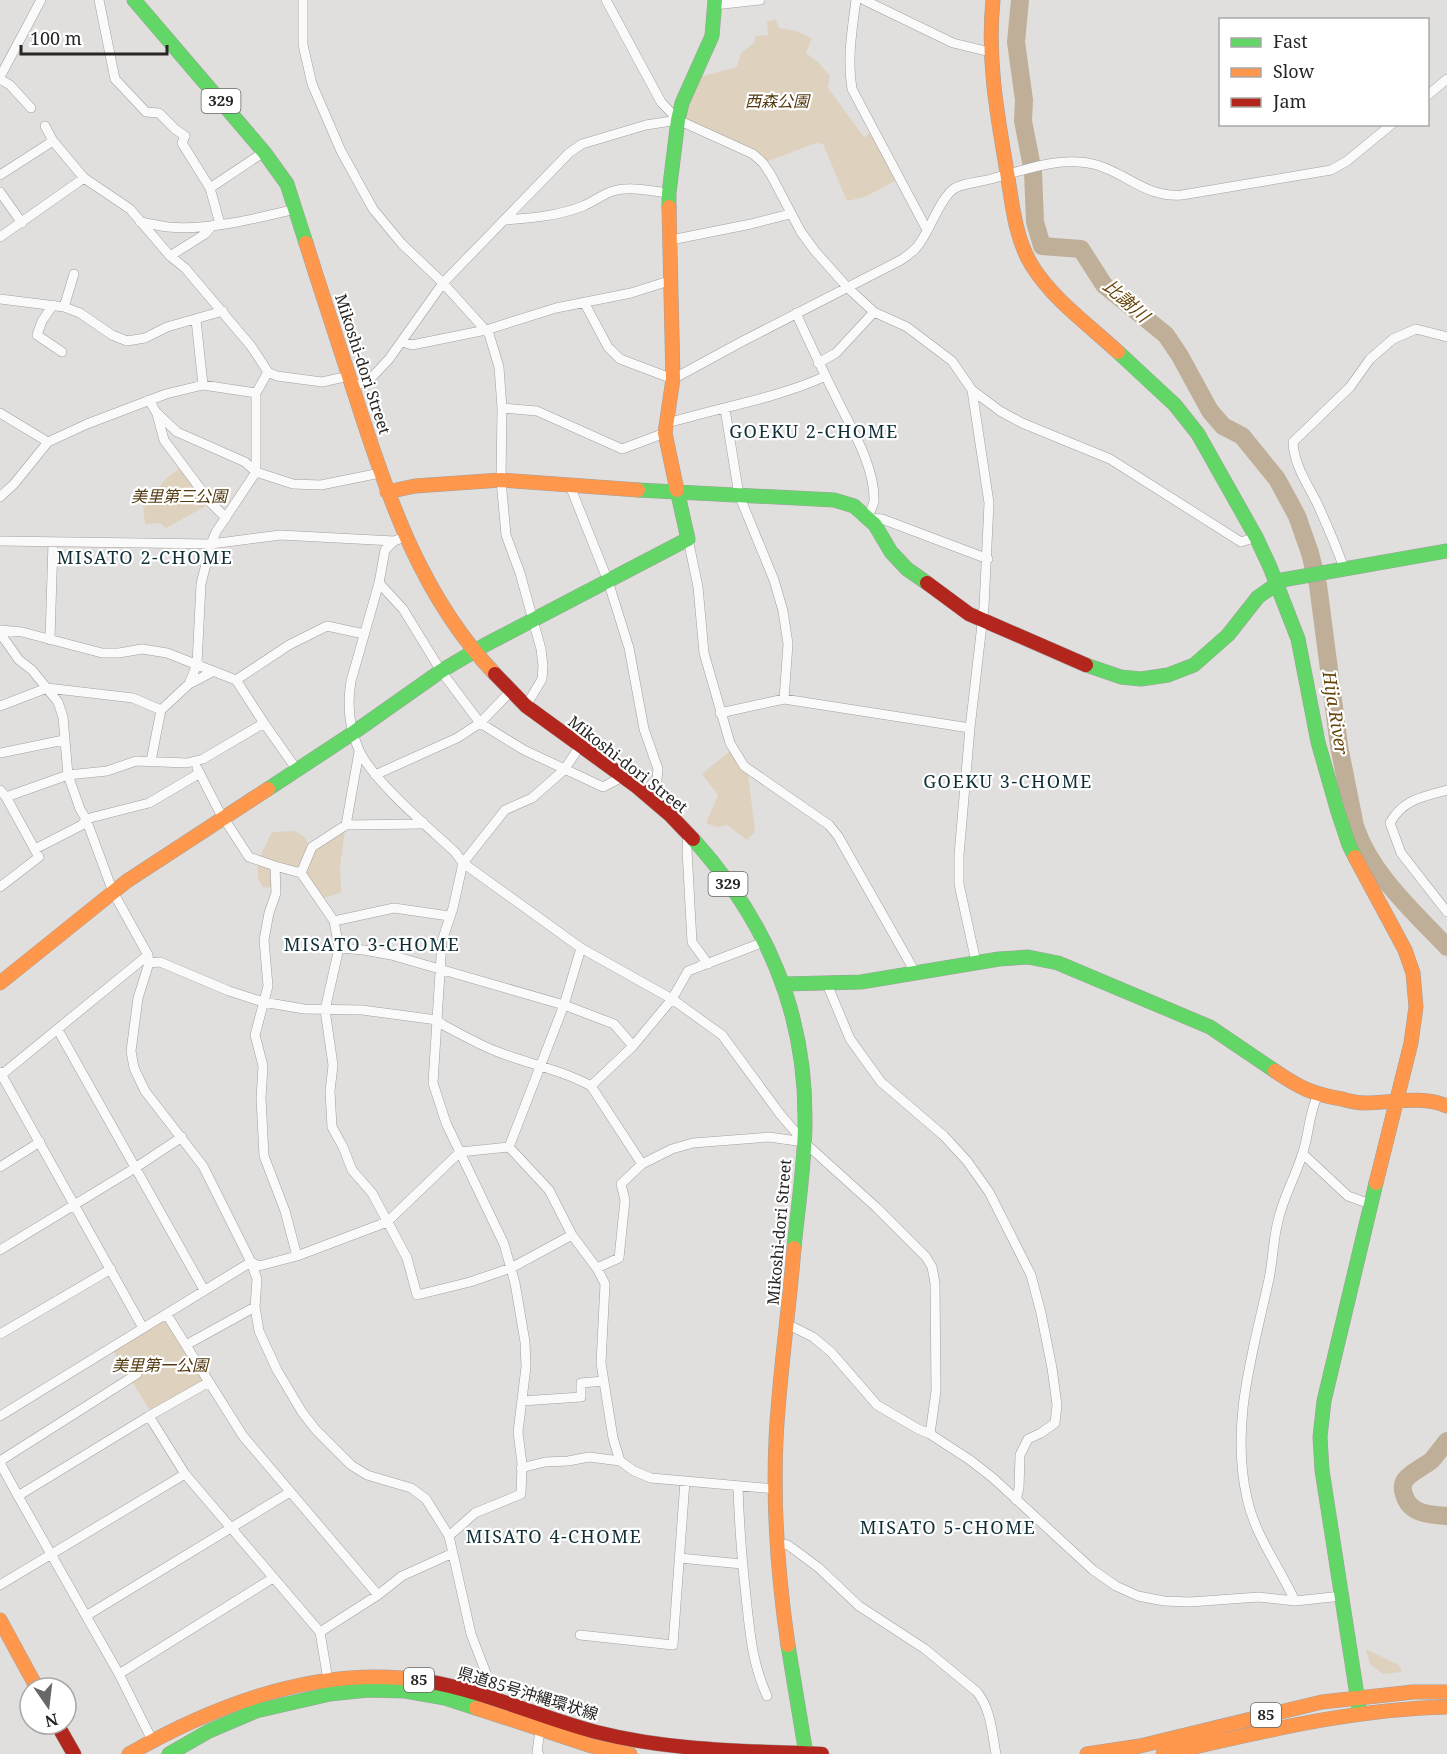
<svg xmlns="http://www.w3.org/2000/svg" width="1447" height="1754" font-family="'Noto Serif','Noto Sans JP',serif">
<rect width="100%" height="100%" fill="#e1dfdd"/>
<path fill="#ded1be" d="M776,20L779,28L796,31L812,38L806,53L818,62L830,76L828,88L864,137L873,130L899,179L865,197L847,201L823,144L816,143L763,163L678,120L693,79L737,67L741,53L754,43L756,36L768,35L767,21Z
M182,466L211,503L166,528L160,523L145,524L143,504L167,478Z
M730,751L748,773L755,832L747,840L727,825L717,827L706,823L718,795L702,774Z
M345,830L340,867L341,893L316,900L304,873L314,849Z
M294,831L304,836L309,845L299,867L277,863L260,857L272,832Z
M258,864L272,869V888L263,887L258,879Z
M167,1315L209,1382L152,1414L111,1347Z
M1366,1649L1399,1665L1402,1672L1383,1674L1370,1664Z"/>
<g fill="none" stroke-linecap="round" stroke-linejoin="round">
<path stroke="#bfaf98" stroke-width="18" d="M1020,0L1016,42L1024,100L1023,121L1033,172L1035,222L1042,246L1081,249L1104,285L1166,335L1180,356L1210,411L1223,426L1242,436L1277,479L1297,516L1310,553L1318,585L1339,746L1355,826C1371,874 1413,911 1447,947
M1447,1441C1442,1447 1437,1454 1432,1460C1424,1467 1412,1471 1405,1480C1402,1485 1402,1489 1404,1494C1409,1514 1430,1515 1447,1516"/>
<g stroke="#a2a09e" stroke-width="10">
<path id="street" d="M99,0L115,79L146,112L159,113L175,129L185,136L182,143L210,188L220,224
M303,0V45L312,84L341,151L373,209L402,244L443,283L489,334L499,367L502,408L501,480L506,535L520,573L541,649L543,666L542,679L526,706
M606,0L661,102L678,120L753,154L763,163L771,175L801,232L815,251L847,287L874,312L907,327L952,361L972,390L1000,411L1022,423L1110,459L1241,542L1256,537
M856,0C852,30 847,59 852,89L927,230
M864,0L953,43L990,52
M714,5L760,0
M0,77L41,0
M0,79L10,85L31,108
M1428,95L1447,79
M45,126L53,141
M0,175L53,141L84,178L130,209L170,256L185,268L251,346L268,372L277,376L322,382L349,376
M210,188L264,152
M0,192L22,223
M505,220C531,218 559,216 583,206C593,202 603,194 613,191C630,186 651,191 669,193
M140,222C149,223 159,226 168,227C206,231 259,218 296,209
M0,237L84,178
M671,240L751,224L790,214
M170,256L205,234L213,225
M0,299L64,307L80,313L112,335L127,341L145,338L167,327L223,311
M585,304L608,347L620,359L673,379L743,341L901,260C906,257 911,253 915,249C929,235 939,198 955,188C964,183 980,182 991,179C1025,170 1061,155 1097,165C1129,175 1147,198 1182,195L1331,170L1347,161L1392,124
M53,305L42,321L37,335L62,352
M64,307L74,274
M796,313C809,342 822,369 836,397C851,428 875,466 874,501C873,507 869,513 867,518L882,519L988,559
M196,320L203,385
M403,342L412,345L486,330L556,308L631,293L672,280
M818,363L836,353L874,312
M352,387L362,383L374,375L389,359L443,283L569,153L582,144L646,125L678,120
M972,390L989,503L984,607L970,728L959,855V884L976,962
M149,400L156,412L177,432L245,462L256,472L293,484L321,485L380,473
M502,408L537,411L622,449L665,433
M725,409L739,495L774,580L783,611L788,644L784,699
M0,413L48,442
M157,414L164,440L211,503L226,518
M668,423C721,407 775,399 826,376
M570,486L608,581L629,648L644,729L658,769L657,779L643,793
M0,497L14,484L48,442L87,424L166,394L203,385L256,393
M405,537L394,541L385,550L379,583L351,681C347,705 349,728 359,750C373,781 429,828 455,852L463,863L581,948L672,999L722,1035L780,1114L804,1142L877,1208L926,1257L932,1267L935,1283L936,1391L930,1434
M688,539L698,587L704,653L730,743L744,766L829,825L838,836L915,972
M0,541L211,544L280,535L394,541
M1344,568C1336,546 1327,525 1317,503C1307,483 1294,465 1293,442L1350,387L1370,359L1393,339L1416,329L1447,337
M379,583L403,609L441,671L480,723L524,750L603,787L622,777
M0,630L22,632L102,653H119L142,649L167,653L236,680L264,723L297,770
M0,633L19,660L32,670L58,702L63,717L68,775L80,809L86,819L113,892L148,955L149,963L160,962L229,991L263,1002L304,1009L362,1010L437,1020L443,1025C461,1034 479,1045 498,1052C529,1064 562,1070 591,1086L642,1164L672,1149L693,1143L769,1137L804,1142
M50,640L53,542
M236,680L289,645L327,626L364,634
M189,684L214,671
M0,706L47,688L133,698L161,710
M720,713L784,699L970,728
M0,753L64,740
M151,761L161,710L189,684L197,664L201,584L211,544L216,532L256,472V393L268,372
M197,768L219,811L249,857L275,866L301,873
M375,775L457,738L480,723L510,692
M0,790L6,797L39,857L0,887
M1447,790C1423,797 1403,799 1390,823L1401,853L1447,912
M6,797L68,775L107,771L136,761L187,763L203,759L264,723
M423,822L422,824L346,825L312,847L301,873L334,921L339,948L325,1010L333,1065L330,1091L332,1127L343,1147L352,1170L372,1193L407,1258L417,1295L470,1282L511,1268L572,1235
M346,825L359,752
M688,834L687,850L692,942L708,964
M35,849L82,825L86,819L149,803L200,773
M275,866L276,893L269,913L264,940L268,986L255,1035L263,1066L261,1098L264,1156L285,1211L297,1256
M334,921L394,908L449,916
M339,948L364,950L391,955L564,1005L614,1024L633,1046
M149,963L138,998L131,1051L134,1068L145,1091L203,1166L251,1262L257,1279L255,1307L259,1331L277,1370L302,1412L316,1430L351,1465L367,1475L411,1488L426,1499L449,1536L471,1634L486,1673L480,1693
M827,984L850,1039L881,1082L944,1136L967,1161L989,1192L1031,1275L1041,1313L1052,1368L1057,1405L1055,1423L1041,1433L1028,1439L1020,1455L1019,1488L1016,1500
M58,1030L204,1290
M0,1072L143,1328
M0,1076L148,955
M591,1086L633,1046L672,999L688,971L764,942
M509,1147L549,1190L572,1235L598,1270L605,1284L601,1363L613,1438L620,1461
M1303,1154L1348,1196L1370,1204
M0,1167L40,1142
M0,1250L135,1168L182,1137
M597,1268L619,1258L625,1200L621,1184L642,1164
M167,1315L209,1382
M787,1324L813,1337L831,1352L877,1405L918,1429L930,1434L970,1460L993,1478L1093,1570L1116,1586L1138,1596L1164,1601L1190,1602L1259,1597L1295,1601L1342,1596
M0,1334L111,1269
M186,1345L255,1307
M522,1401L581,1397V1383L604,1381
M0,1416L251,1262L259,1266L297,1256L387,1222L460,1152L509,1147L564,1005L581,948
M149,1416L185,1474L320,1632L328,1680
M0,1461L137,1374
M0,1463L18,1496
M521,1468L545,1462L568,1461L589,1457L620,1461L634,1471L651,1478L775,1489
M738,1486C739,1523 742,1560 746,1597C750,1633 752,1663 767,1696
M449,1536L475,1513L521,1494L522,1464L518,1432L526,1367L525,1342L515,1283L504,1244L446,1123L433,1083L442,941L453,908L463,863L505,810L532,798L564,770L580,746
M777,1543L788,1545L819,1568L859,1606L925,1649L977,1692C991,1709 992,1733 996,1754
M679,1558L742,1564
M273,1578L119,1674L18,1496L149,1416L209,1382L243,1436L378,1595
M0,1585L185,1474
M1295,1601C1279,1566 1255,1536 1247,1498C1230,1423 1253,1353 1269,1279C1273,1260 1273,1240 1278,1221C1283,1197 1296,1176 1303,1152C1309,1134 1309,1112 1318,1095
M86,1616L290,1492
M320,1632L378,1595L402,1576L453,1553
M580,1635L673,1645L685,1481
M119,1674L152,1740
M539,1754L537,1752L540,1730"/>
</g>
<g stroke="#a2a09e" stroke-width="15">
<path id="fast" d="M134,0L264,152L287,184L306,243
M669,207V193L678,120L682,103L712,36L715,0
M1118,352L1175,405L1198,434L1256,537L1270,567L1298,639L1318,742L1338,812L1349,845L1355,857
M638,490L834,500L854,506L875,525L891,552L907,569L927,583
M1086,665L1121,677L1141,679L1168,675L1194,665L1228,635L1258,597L1282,580L1447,551
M268,789L353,733L441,671L485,645L688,539L677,490
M693,839C766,920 806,1011 805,1121C805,1163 798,1206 794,1248
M784,984L861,982L999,959L1028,957L1058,963L1210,1027L1275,1071
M788,1645L806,1754
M1359,1708L1322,1470L1320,1437L1324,1401L1376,1183
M169,1754L209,1731L256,1711L330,1694L368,1690L405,1691L445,1698L476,1708"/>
</g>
<g stroke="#a2a09e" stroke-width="15">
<path id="slow" d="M993,0C987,59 997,114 1007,172C1012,203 1015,237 1031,264C1052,299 1089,325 1118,352
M669,207L673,379L665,433L677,490
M306,243C323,297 341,351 358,404C389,501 423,599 495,674
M387,492L415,486L501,480L638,490
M1355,857L1405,950L1413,973L1416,1007L1411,1043L1376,1183
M0,983L127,881L268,789
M1275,1071C1300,1088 1312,1094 1342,1099C1349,1101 1357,1103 1365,1103C1392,1103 1421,1095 1447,1106
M0,1620L37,1688
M788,1645C778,1577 773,1508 776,1440C779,1376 789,1312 794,1248
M476,1708L592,1746L630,1754
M129,1754C218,1703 323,1664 426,1681
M1087,1754L1140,1746L1322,1702L1413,1692H1447
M1163,1754C1257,1733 1350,1709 1447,1707"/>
</g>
<g stroke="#a2a09e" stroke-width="15">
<path id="jam" d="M927,583L969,614L1086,665
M495,674L526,706L636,786L670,815L693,839
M426,1681C485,1691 538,1717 596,1732C670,1751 747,1751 822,1754
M57,1724L74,1754"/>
</g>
<use href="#street" stroke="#fafafa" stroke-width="9"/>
<use href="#fast" stroke="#63d668" stroke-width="14"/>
<use href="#slow" stroke="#ff974d" stroke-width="14"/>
<use href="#jam" stroke="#b3261e" stroke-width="14"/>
</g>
<g text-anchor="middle" stroke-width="4.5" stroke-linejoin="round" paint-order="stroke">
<g fill="#fff" stroke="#686766" stroke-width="1.5">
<rect x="201.5" y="89" width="39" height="24" rx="4.5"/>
<rect x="708.5" y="872" width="39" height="24" rx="4.5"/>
<rect x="404" y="1668" width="30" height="24" rx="4.5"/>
<rect x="1251" y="1703" width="30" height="24" rx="4.5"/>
</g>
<g font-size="15" font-weight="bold" fill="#272624">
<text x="221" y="106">329</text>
<text x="728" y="889">329</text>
<text x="419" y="1685">85</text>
<text x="1266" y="1720">85</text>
</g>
<g font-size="16" font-style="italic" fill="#533a11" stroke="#fff">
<text x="777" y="107">西森公園</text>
<text x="179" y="502">美里第三公園</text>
<text x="160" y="1371">美里第一公園</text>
</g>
<g font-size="16" fill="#272624" stroke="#fff">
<text transform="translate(363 364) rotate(72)" y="6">Mikoshi-dori Street</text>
<text transform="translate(628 764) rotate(38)" y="6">Mikoshi-dori Street</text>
<text transform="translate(779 1232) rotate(-85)" y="6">Mikoshi-dori Street</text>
<text transform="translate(528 1693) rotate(17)" y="6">県道85号沖縄環状線</text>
</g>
<g font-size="18" font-style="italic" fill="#64440a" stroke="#fff">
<text transform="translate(1126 301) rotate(41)" y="6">比謝川</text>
<text transform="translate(1335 713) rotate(81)" y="6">Hija River</text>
</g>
<g font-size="18" letter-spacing="1.5" fill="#0f2f37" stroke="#fff">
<text x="814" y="438">GOEKU 2-CHOME</text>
<text x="145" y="564">MISATO 2-CHOME</text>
<text x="1008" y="788">GOEKU 3-CHOME</text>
<text x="372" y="951">MISATO 3-CHOME</text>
<text x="948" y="1534">MISATO 5-CHOME</text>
<text x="554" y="1543">MISATO 4-CHOME</text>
</g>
</g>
<rect x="1219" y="18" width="210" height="108" fill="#ffffff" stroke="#a9a8a7" stroke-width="1.5"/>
<rect x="1231" y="38" width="30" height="9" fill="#63d668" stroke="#a9a8a7" stroke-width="1.5"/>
<text x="1273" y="48" font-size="18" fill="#272624">Fast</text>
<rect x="1231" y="68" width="30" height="9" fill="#ff974d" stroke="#a9a8a7" stroke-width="1.5"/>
<text x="1273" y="78" font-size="18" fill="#272624">Slow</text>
<rect x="1231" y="98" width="30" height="9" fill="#b3261e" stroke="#a9a8a7" stroke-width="1.5"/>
<text x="1273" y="108" font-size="18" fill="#272624">Jam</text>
<g transform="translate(48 1706) rotate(166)"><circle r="28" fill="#ffffff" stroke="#a9a8a7" stroke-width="1.5"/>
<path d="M0-4.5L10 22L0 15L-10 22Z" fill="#686765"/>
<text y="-9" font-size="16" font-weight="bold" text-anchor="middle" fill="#272624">N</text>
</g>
<path d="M21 45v9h146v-9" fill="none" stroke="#272624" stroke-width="3"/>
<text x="30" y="45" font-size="18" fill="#272624" stroke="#ffffff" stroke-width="4.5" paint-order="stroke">100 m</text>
</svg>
